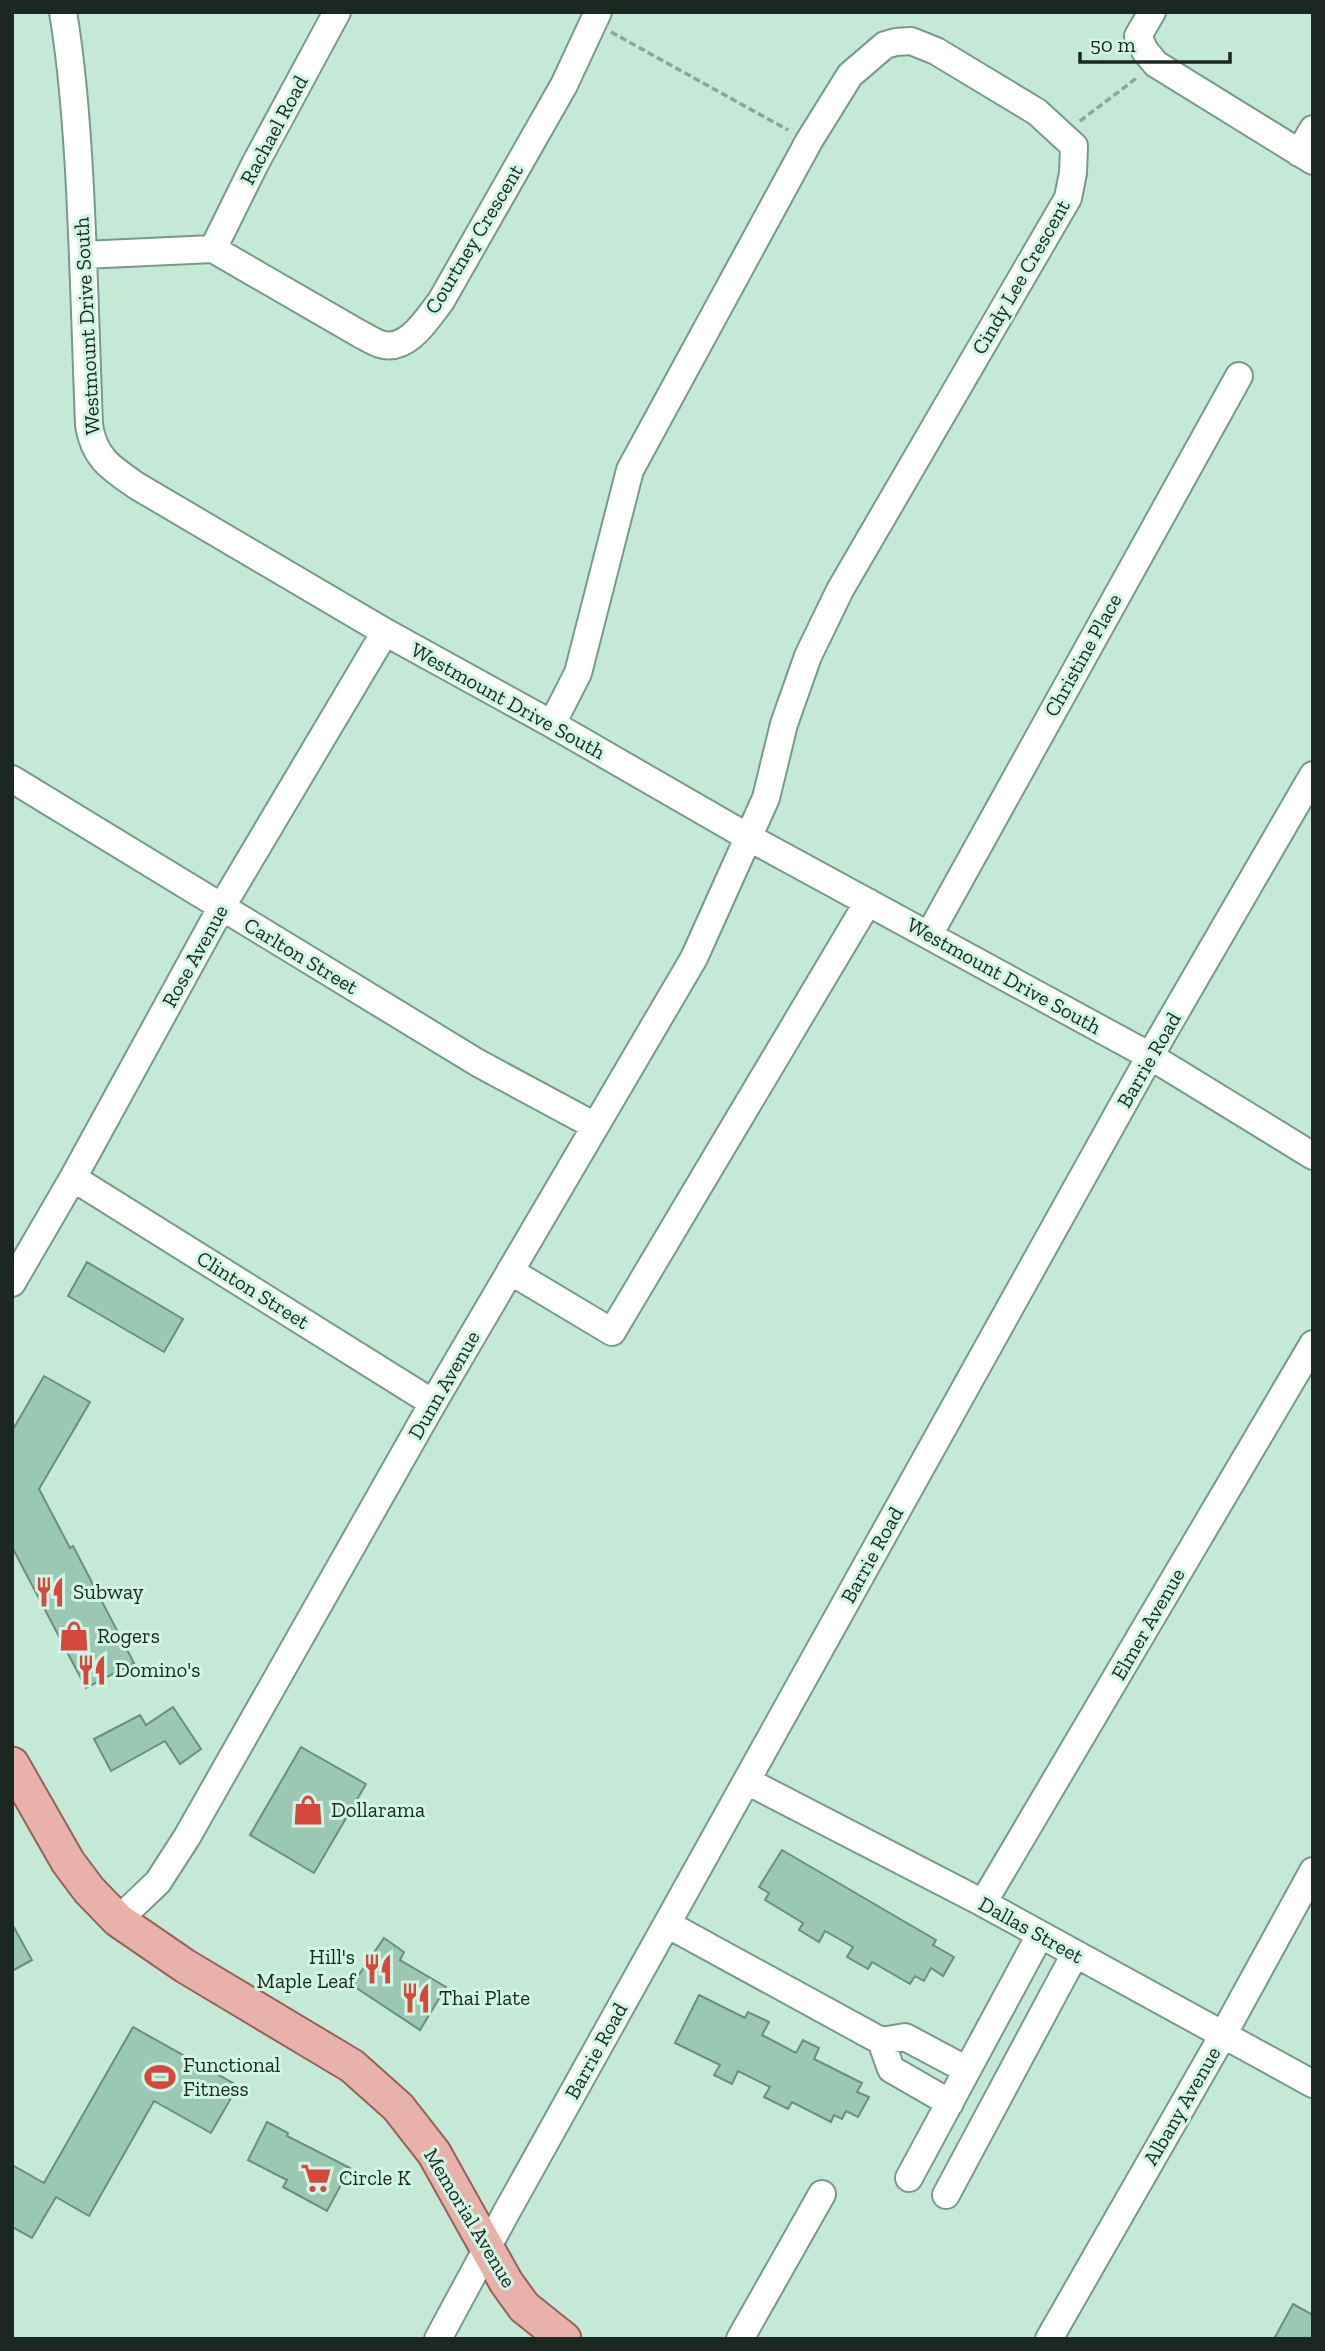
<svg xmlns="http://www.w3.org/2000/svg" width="1325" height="2351" font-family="'Zilla Slab',serif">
<rect width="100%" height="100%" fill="#c4ead7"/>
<path fill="#9bc8b2" stroke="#6b8e7d" stroke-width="2" d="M87,1262L183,1319L164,1352L68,1296Z
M44,1376L90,1402L39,1489L70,1548L73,1546L134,1663L86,1688L12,1547V1431Z
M173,1707L201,1749L180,1764L165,1741L111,1771L94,1739L140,1715L146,1725Z
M301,1747L366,1784L314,1873L250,1835Z
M782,1850L936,1940L933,1945L954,1957L943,1976L931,1968L924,1981L915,1976L910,1984L872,1962L868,1969L847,1957L853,1947L825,1931L819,1942L799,1930L803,1923L765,1900L769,1893L759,1887Z
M12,1924L32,1960L12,1971Z
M384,1938L404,1952L400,1960L446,1987L420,2030L352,1985Z
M699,1995L745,2018L748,2012L769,2022L762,2035L796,2053L803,2040L819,2048L814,2059L862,2083L857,2092L869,2097L858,2117L846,2111L842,2119L834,2115L831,2122L792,2102L788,2109L764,2097L770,2087L738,2071L732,2084L714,2075L720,2065L675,2043Z
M133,2027L238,2086L211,2133L154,2101L89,2216L56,2197L32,2238L12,2227V2165L44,2183Z
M267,2122L288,2133L287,2136L350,2168L327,2211L283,2187L287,2180L248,2160Z
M1293,2304L1313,2315V2339H1274Z"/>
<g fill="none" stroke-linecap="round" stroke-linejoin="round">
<g stroke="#779b8a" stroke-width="30">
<path id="minor" d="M63,12C73,71 77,130 80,189C84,268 86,347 89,425C94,458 111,468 137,486L385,632L552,724L748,837L1150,1056L1313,1156
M1152,12L1138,36L1145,51L1156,64L1313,161
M1299,153L1313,129
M213,249L360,334C366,337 373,342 380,344C407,353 427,319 441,301L564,85L598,12
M213,249L255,164L337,12
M83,255L213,249
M12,779L478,1063L595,1126
M929,935L1239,376
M73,1178L433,1403
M510,1271L612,1332L868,902
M12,1283L73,1178L221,908L385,632
M747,1781L983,1903L1313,2084
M983,1903L1313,1344
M118,1920L158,1882L187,1837L433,1403L694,958L766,798L784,724L808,656L840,590L1068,198L1073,173L1074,146L1037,112L936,51L911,41L896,42L885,45L850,75L809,141L630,470L578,673L552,724
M667,1924L881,2041L905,2037L967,2070
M881,2041L891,2069L950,2103
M909,2178L1040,1935
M946,2195L1075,1954
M438,2339L506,2213L1150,1056L1313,775
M740,2339L822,2194
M1049,2339L1223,2035L1313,1871"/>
</g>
<g stroke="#966156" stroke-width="37">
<path id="major" d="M12,1764L68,1862L89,1890L118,1920L185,1966L352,2066L398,2107L434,2153L506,2282L524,2307L564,2339"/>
</g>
<path stroke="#8aa799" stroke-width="3.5" stroke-dasharray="7 3.5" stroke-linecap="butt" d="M611,32L788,130
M1080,121L1138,77"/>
<use href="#minor" stroke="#fff" stroke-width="26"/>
<use href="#major" stroke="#e8b2aa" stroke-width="33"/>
</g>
<defs>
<g id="restaurant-bare" transform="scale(2.415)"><path d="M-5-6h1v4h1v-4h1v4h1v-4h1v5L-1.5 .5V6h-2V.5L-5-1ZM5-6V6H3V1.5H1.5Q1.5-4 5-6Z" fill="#d6483b" stroke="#d1f7e4" stroke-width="2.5" paint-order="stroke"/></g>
<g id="shop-bare" transform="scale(2.415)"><path d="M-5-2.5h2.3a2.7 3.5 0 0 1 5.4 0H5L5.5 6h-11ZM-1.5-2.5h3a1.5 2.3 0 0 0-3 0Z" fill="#d6483b" stroke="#d1f7e4" stroke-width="2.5" paint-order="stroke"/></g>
<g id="stadium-bare" transform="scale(2.415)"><path d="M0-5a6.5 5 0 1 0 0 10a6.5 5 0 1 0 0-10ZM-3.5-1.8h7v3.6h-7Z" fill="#d6483b" stroke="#d1f7e4" stroke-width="2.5" paint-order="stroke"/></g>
<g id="supermarket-bare" transform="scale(2.415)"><path d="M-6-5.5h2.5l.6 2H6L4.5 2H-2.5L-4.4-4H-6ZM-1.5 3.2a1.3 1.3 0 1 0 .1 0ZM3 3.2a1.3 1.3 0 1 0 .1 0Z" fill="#d6483b" stroke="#d1f7e4" stroke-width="2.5" paint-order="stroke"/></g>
</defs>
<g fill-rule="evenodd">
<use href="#restaurant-bare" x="50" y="1592"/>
<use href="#shop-bare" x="74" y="1636"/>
<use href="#restaurant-bare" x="92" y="1670"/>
<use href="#shop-bare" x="308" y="1810"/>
<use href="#restaurant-bare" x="378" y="1969"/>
<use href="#restaurant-bare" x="416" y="1998"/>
<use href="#stadium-bare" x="160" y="2077"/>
<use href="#supermarket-bare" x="316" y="2178"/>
</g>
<g text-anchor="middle" stroke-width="6" stroke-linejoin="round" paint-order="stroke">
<g font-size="21" fill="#1a2821" stroke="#d1f7e4">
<text transform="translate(274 130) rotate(-62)" y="7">Rachael Road</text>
<text transform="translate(474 239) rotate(-59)" y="7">Courtney Crescent</text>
<text transform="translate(1021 277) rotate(-60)" y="7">Cindy Lee Crescent</text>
<text transform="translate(87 326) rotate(-93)" y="7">Westmount Drive South</text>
<text transform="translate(1083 655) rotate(-61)" y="7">Christine Place</text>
<text transform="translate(508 701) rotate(29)" y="7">Westmount Drive South</text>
<text transform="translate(195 956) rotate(-61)" y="7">Rose Avenue</text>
<text transform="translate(301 956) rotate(31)" y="7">Carlton Street</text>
<text transform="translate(1004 976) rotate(29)" y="7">Westmount Drive South</text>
<text transform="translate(1149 1060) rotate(-60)" y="7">Barrie Road</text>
<text transform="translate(253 1290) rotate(32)" y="7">Clinton Street</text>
<text transform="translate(444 1385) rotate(-60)" y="7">Dunn Avenue</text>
<text transform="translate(872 1555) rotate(-61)" y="7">Barrie Road</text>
<text transform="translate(1148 1624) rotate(-60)" y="7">Elmer Avenue</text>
<text transform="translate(1031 1930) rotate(29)" y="7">Dallas Street</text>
<text transform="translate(596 2051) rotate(-61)" y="7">Barrie Road</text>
<text transform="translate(1182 2106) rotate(-60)" y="7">Albany Avenue</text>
<text transform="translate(470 2218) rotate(59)" y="7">Memorial Avenue</text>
</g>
<g font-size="21" fill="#1a2821" stroke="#d1f7e4" text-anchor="start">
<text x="73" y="1599">Subway</text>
<text x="97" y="1643">Rogers</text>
<text x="115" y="1677">Domino's</text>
<text x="331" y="1817">Dollarama</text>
<text x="355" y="1964" text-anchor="end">Hill's<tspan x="355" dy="24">Maple Leaf</tspan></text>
<text x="439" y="2005">Thai Plate</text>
<text x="183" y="2072">Functional<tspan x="183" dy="24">Fitness</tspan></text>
<text x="339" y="2185">Circle K</text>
</g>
</g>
<rect width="1325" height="2351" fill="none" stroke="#1a2821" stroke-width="28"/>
<path d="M1080 52v10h150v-10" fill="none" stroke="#1a2821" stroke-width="3.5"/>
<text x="1090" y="52" font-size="21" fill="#1a2821" stroke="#d1f7e4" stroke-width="5" paint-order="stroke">50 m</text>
</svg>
